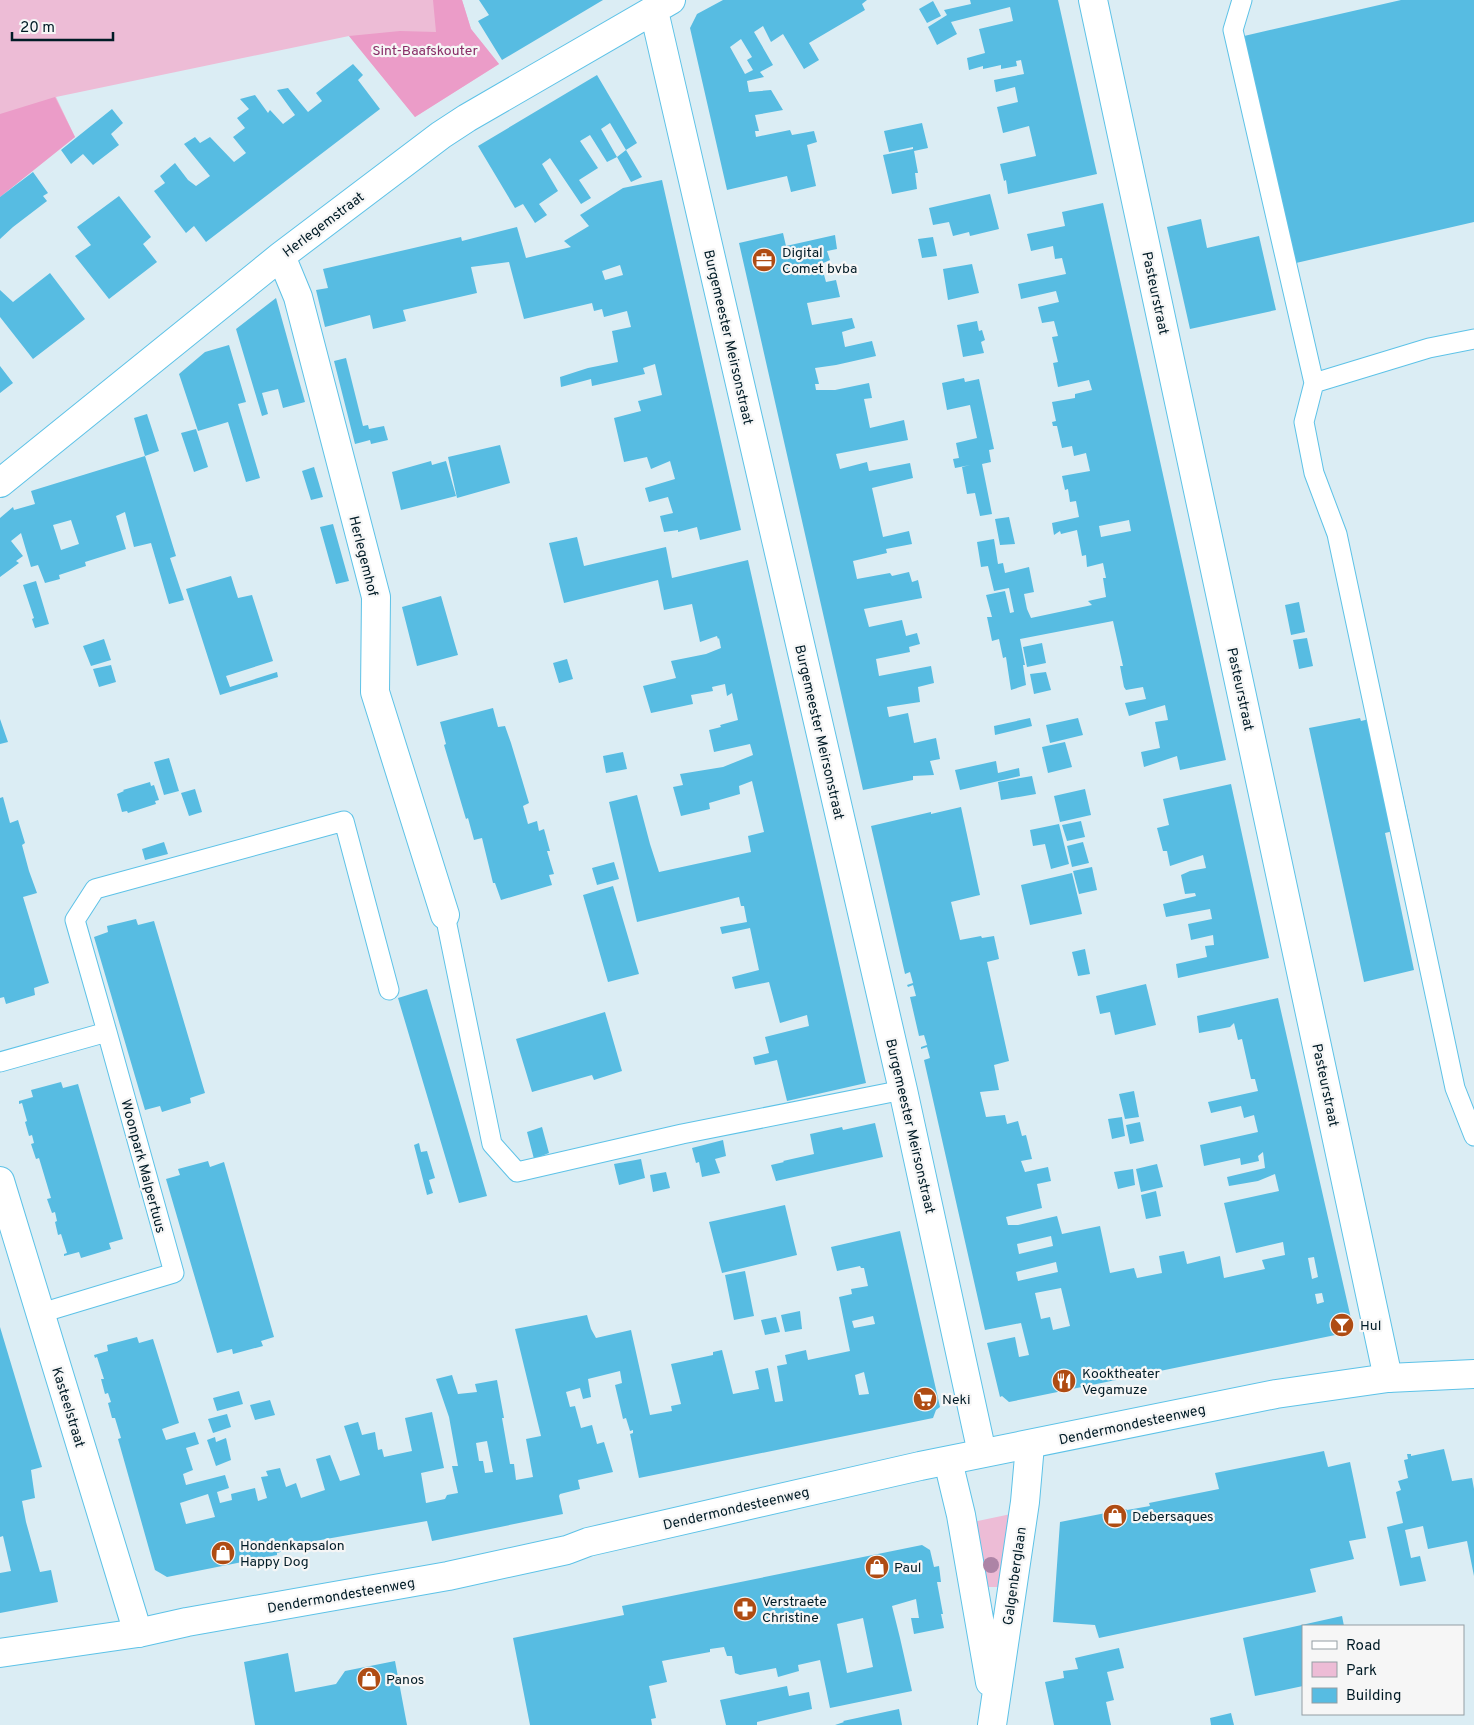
<svg xmlns="http://www.w3.org/2000/svg" width="1474" height="1725" font-family="Overpass,sans-serif">
<rect width="100%" height="100%" fill="#dbedf4"/>
<path fill="#edbcd6" d="M0,0H462L471,29L499,64L415,117L349,36L56,97L75,137L0,197Z
M1011,1514L999,1587H982L973,1522Z"/>
<path fill="#eb9cc8" d="M433,0H462L471,29L499,64L415,117L349,36L400,31L436,32Z
M55,97L75,137L0,197V114Z"/>
<path fill="#57bce2" fill-rule="evenodd" d="M479,0H603L502,60L478,21L489,15Z
M723,0H867L862,4L865,10L809,43L819,60L804,69L783,34L771,42L763,26L754,32L773,65L760,72L764,77L747,81L749,92L771,90L783,110L755,115L759,131H755L756,137L790,130L792,135L814,131L817,142L807,145L816,186L791,192L787,176L727,190L690,28L697,14ZM741,39L752,57L747,60L753,70L745,74L730,47Z
M970,0H1058L1097,174L1008,194L1006,180L1004,181L1000,164L1036,156L1029,126L1003,133L997,107L1018,102L1015,87L996,92L994,80L1024,74L1021,60L1016,61L1017,66L1001,69V65L983,69V66L969,70L967,58L985,53L979,29L1013,21L1010,7L951,22L957,34L937,45L928,27L947,15L944,10L971,4Z
M1401,0H1474V222L1296,263L1244,36Z
M933,1L941,16L927,23L919,9Z
M353,64L363,75L358,80L380,109L206,242L194,226L186,233L154,191L165,183L160,176L175,163L188,180L196,186L210,176L184,144L195,137L200,143L210,137L234,162L246,153L233,137L245,128L237,118L249,109L240,99L255,95L268,113L270,110L283,124L295,115L277,90L288,88L308,112L322,101L316,93Z
M597,75L637,143L626,150L610,123L601,129L617,157L607,162L590,135L580,141L598,168L579,180L591,198L581,204L550,158L542,164L558,191L539,204L547,215L535,223L523,204L515,208L478,146Z
M112,109L123,123L111,134L119,145L93,165L83,154L71,164L61,150Z
M922,123L928,148L914,151L918,173H915L917,189L892,194L883,155L913,149V147L889,152L884,131Z
M626,150L642,177L631,182L617,157Z
M33,172L48,193L43,196L47,201L13,227L0,239V197Z
M662,180L741,530L700,540L697,527L678,532V530L664,532L660,516L673,513L668,497L649,502L645,488L675,479L670,461L651,469L647,457L624,462L614,418L641,411L638,401L662,395L655,364L643,368L645,374L592,386L591,379L561,387L560,377L588,368L618,362L612,331L631,327L627,311L604,317L602,309L594,311L592,303L524,319L509,262L471,267L477,293L403,310L406,321L373,329L370,315L325,327L316,290L328,288L323,269L461,237L462,241L517,227L526,258L571,247L564,241L589,226L580,215L623,188ZM620,265L623,275L605,280L602,271Z
M990,194L999,229L970,236L969,232L953,236L949,222L933,225L929,208Z
M119,196L151,237L143,244L157,262L109,299L75,256L91,245L77,227Z
M1103,203L1226,760L1180,770L1177,756L1144,767L1141,752L1160,748L1155,722L1168,720L1165,705L1129,716L1125,703L1146,699L1143,687L1126,690L1124,687L1120,666H1123L1113,621L1020,639L1025,665H1023L1026,685L1011,690L1006,657L1003,658L999,639L992,641L987,617H992L986,595L1005,591L1010,613L1014,612L1009,588L994,591L988,566L981,567L977,542L994,539L998,564L1003,563L1005,573L1029,567L1034,592L1024,594L1027,609L1031,618L1092,605L1088,601L1106,597L1103,578H1106L1103,563L1087,567L1086,555L1082,556L1077,530L1061,534L1060,531L1054,535L1052,523L1079,517L1076,501L1070,502L1068,489L1065,490L1062,476L1090,471L1086,453L1074,456L1072,446L1062,448L1057,426H1053L1052,422L1056,421L1052,402L1075,398V394L1092,390L1089,380L1058,387L1053,363L1058,362L1052,337L1058,336L1054,321L1042,323L1038,307L1059,302L1056,291L1021,299L1018,284L1066,274L1062,258L1055,259L1053,246L1031,251L1027,234L1065,226L1062,212ZM1129,520L1131,531L1101,537L1099,526Z
M1201,219L1207,248L1259,236L1276,310L1190,329L1167,227Z
M783,233L786,246L835,235L837,249L827,251L830,260L821,264L826,282L836,280L840,297L807,303L812,325L852,318L855,328L842,332L845,347L872,341L876,356L836,365L815,368L819,384H815L816,390H835L869,383L872,398L864,399L870,428L904,420L908,440L836,454L840,469L867,462L869,471L910,463L913,478L872,488L883,537L909,531L912,544L886,549L887,553L853,561L857,579L890,573L892,576L909,572L912,582L918,580L922,598L864,609L869,627L902,620L906,636L917,633L920,644L909,647L910,652L876,659L879,676L931,666L934,683L918,687L920,702L887,707L889,717L908,713L914,743L936,738L940,759L930,761L934,775L913,776V780L863,790L739,243Z
M933,237L937,256L922,258L918,239Z
M972,264L979,293L948,300L943,269Z
M50,273L85,319L33,359L0,317V290L13,302Z
M276,298L305,402L283,408L278,389L262,393L268,414L262,416L236,329Z
M977,321L979,331L982,330L985,340L981,342L984,353L963,357L957,325Z
M229,345L246,402L238,404L260,478L246,482L228,422L198,431L179,374L205,352Z
M346,358L363,426L368,425L369,429L384,426L388,440L371,444L370,440L355,444L334,361Z
M0,366L13,383L0,393Z
M964,378L965,382L979,379L994,449L989,450L991,462L982,464L992,514L980,516L975,493L967,494L962,467L970,465L955,468L953,459L959,458L956,443L977,438L970,405L947,410L942,383Z
M147,414L159,451L145,456L134,418Z
M196,429L208,467L194,472L181,433Z
M500,445L510,483L457,498L448,457Z
M145,456L176,556L170,558L184,600L169,604L151,543L134,547L125,512L116,516L126,549L85,562L86,566L59,575L60,579L45,583L38,565L31,567L21,533L11,541L23,556L16,561L19,563L0,577V518L13,507L14,510L35,504L31,491ZM71,520L79,544L61,550L53,525Z
M431,461L432,465L446,461L456,496L401,510L392,472Z
M314,467L323,497L311,500L302,471Z
M1009,517L1015,544L1000,545L995,519Z
M333,524L349,581L336,584L320,527Z
M577,537L584,566L666,547L672,578L748,560L866,1083L787,1101L777,1060L755,1065L753,1057L769,1053L765,1037L809,1026L807,1015L780,1023L769,982L735,989L732,977L759,970L750,928L722,934L720,927L747,922L744,906H741L739,897L637,922L609,802L637,795L650,844L659,872L751,852L748,836L764,832L752,781L739,786L740,794L709,803L710,809L681,816L673,787L683,785L680,774L723,767L753,755L750,744L714,752L709,730L721,727L720,725L738,720L732,693L727,696L725,684L712,687L713,691L691,695L693,704L651,713L643,686L676,678L671,661L706,654L721,648L719,638L718,639L717,636L700,642L692,604L664,610L658,580L564,603L549,543Z
M231,576L238,598L252,595L273,661L226,676L230,687L277,672L278,677L220,695L186,589Z
M36,581L49,624L35,628L32,619L34,618L23,585Z
M441,596L458,655L417,666L402,607Z
M1299,602L1305,632L1291,635L1285,605Z
M1307,638L1313,666L1299,669L1293,640Z
M104,639L111,660L91,666L83,646Z
M1042,643L1046,663L1027,667L1023,647Z
M567,659L573,679L559,683L553,663Z
M111,665L116,682L99,687L93,669Z
M1046,672L1051,690L1034,694L1030,674Z
M493,708L498,727L505,726L511,743L529,803L523,806L528,824L537,821L539,831L544,829L550,851H547L554,874L549,875L552,885L501,900L495,883H493L482,838L474,840L468,818L466,819L444,745L446,744L440,722Z
M1385,715L1410,827L1385,833L1414,970L1364,982L1309,728L1360,718L1361,721Z
M1030,718L1032,726L995,735L994,726Z
M1078,718L1083,735L1050,743L1046,725Z
M0,719L8,742L0,744Z
M1065,742L1072,767L1048,773L1042,747Z
M623,752L627,769L606,773L603,756Z
M169,758L179,791L164,795L154,762Z
M996,761L998,773L1019,768L1020,776L960,790L955,770Z
M1032,776L1036,794L1001,800L998,782Z
M150,782L151,786L154,785L159,800L155,801L156,804L128,813L127,811L122,812L117,794L124,791L123,790Z
M1231,784L1269,958L1178,978L1176,964L1207,957L1205,946L1214,945L1213,935L1191,940L1188,924L1212,919L1210,909L1166,917L1163,904L1196,896L1195,893L1185,894L1181,875L1190,871L1206,868L1203,855L1170,866L1167,851H1163L1157,828L1169,825L1163,799Z
M195,789L202,812L189,816L181,793Z
M1085,789L1091,815L1060,822L1054,796Z
M3,797L10,823L18,820L25,843L22,845L29,871L37,893L23,897L49,983L34,988L35,995L6,1004L4,997L0,998V798Z
M961,807L980,895L951,902L960,940L981,936L982,938L994,936L999,959L987,962L1009,1061L994,1065L999,1090L980,1092L986,1117L1005,1115L1007,1124L1018,1121L1022,1136L1026,1135L1032,1159L1021,1161L1025,1172L1048,1167L1051,1181L1037,1184L1042,1208L1006,1217L1008,1225H1018L1057,1216L1062,1234L1100,1226L1110,1273L1134,1268L1137,1278L1162,1273L1159,1256L1184,1251L1187,1264L1220,1256L1224,1278L1265,1269L1262,1260L1285,1255L1283,1242L1236,1253L1224,1203L1279,1191L1275,1174L1258,1181L1229,1186L1227,1177L1265,1168L1263,1152L1258,1156L1259,1161L1241,1165L1240,1158L1204,1166L1200,1145L1258,1132L1254,1115L1244,1118L1241,1106L1211,1113L1208,1102L1258,1091L1255,1079H1251L1242,1039L1238,1040L1234,1023L1230,1027L1199,1033L1197,1016L1278,998L1352,1323L1345,1333L1009,1402L1002,1396L1000,1397L987,1343L1015,1337L1019,1357L1029,1355L1021,1323L985,1330L924,1060L930,1058L927,1047L921,1049V1047L927,1045L924,1035L919,1036L910,997L916,996L913,985L908,987L907,985L913,983L910,972L905,974L871,826L931,812V814ZM1051,1236L1053,1246L1019,1254L1017,1244ZM1314,1257L1318,1277L1312,1279L1308,1258ZM1056,1262L1058,1272L1018,1281L1016,1272ZM1061,1288L1070,1326L1053,1330L1050,1317L1041,1319L1035,1293ZM1322,1293L1324,1302L1317,1304L1315,1294Z
M1081,821L1085,837L1067,841L1062,825Z
M1059,824L1069,864L1051,869L1045,844L1033,846L1030,830Z
M164,842L168,854L145,860L142,849Z
M1083,842L1089,863L1072,867L1067,846Z
M614,862L619,879L597,885L592,868Z
M1092,867L1097,890L1079,894L1073,871Z
M1072,873L1082,914L1030,925L1021,885Z
M613,886L639,974L608,982L583,895Z
M136,919L138,925L154,921L205,1093L190,1098L191,1103L162,1112L160,1106L145,1110L94,937L108,932L107,926Z
M1085,949L1090,974L1078,976L1072,952Z
M1146,984L1156,1025L1115,1035L1110,1012L1100,1014L1096,996Z
M427,989L487,1196L459,1203L398,998Z
M605,1012L622,1071L594,1080L592,1075L532,1092L516,1039Z
M61,1082L63,1088L78,1084L123,1239L109,1243L111,1249L81,1258L79,1252L64,1256V1254L67,1253L61,1234L58,1235L55,1222L57,1221L55,1212L52,1213L47,1199L51,1198L39,1158L36,1159L31,1144L34,1143L32,1135L29,1136L25,1122L27,1121L22,1103L19,1104V1101L33,1097L31,1090Z
M1134,1091L1139,1117L1125,1119L1119,1094Z
M1122,1117L1125,1136L1112,1139L1108,1119Z
M1140,1122L1144,1141L1130,1144L1126,1125Z
M875,1123L883,1157L776,1181L771,1165L784,1162L783,1161L814,1154L810,1134L842,1127L843,1130Z
M542,1127L549,1153L534,1159L527,1132Z
M723,1140L726,1156L715,1159L720,1173L702,1177L699,1162L696,1163L692,1148Z
M419,1143L421,1152L427,1151L435,1178L429,1180L433,1193L427,1195L414,1145Z
M641,1159L645,1178L619,1185L614,1164Z
M208,1161L210,1167L224,1162L274,1337L261,1341L263,1346L233,1354L232,1349L217,1353L166,1179L180,1175L178,1169Z
M1157,1164L1163,1187L1141,1192L1136,1169Z
M1133,1169L1135,1185L1118,1189L1114,1172Z
M666,1172L670,1188L653,1192L650,1175Z
M1156,1191L1161,1216L1146,1219L1141,1195Z
M785,1205L797,1255L722,1273L709,1222Z
M900,1231L940,1407L936,1410L933,1418L639,1478L630,1434L633,1433V1430L630,1431L626,1418L623,1419L615,1385L622,1383L620,1371L588,1379L591,1397L583,1399L580,1388L566,1392L570,1407L575,1406L581,1428L592,1425L597,1444L604,1442L613,1472L578,1480L580,1489L560,1494L559,1496L563,1514L432,1541L427,1521L315,1541L277,1553V1555L167,1577L155,1570L118,1439L121,1438L115,1418H112L108,1403L111,1402L108,1393L105,1394L101,1379H104L97,1357L95,1358L94,1355L108,1351L107,1345L137,1337L139,1343L153,1339L179,1423L162,1429L166,1440L195,1432L199,1444L186,1448L193,1470L183,1474L186,1485L225,1475L229,1488L217,1492L220,1503L232,1500L231,1494L255,1488L258,1501L267,1498L261,1477L268,1476L266,1471L280,1468L286,1487L296,1483L301,1498L325,1490L316,1459L330,1455L340,1481L360,1475L344,1426L358,1422L362,1435L375,1432L378,1450L382,1449L384,1457L412,1451L405,1418L432,1412L444,1468L421,1473L426,1503L445,1499L447,1495L458,1493L452,1466H458L449,1417L436,1379L452,1375L458,1394L477,1392L475,1384L497,1380L504,1418H502L510,1464H514L516,1480L533,1477L526,1439L541,1436L515,1329L587,1315L591,1329L596,1338L631,1330L650,1415L672,1411L671,1406L681,1404L671,1364L713,1355V1352L722,1350L733,1394L759,1389L755,1371L768,1368L775,1402L783,1401L777,1366L787,1364L785,1355L806,1350L808,1360L850,1351L839,1297L852,1294L851,1289L868,1286L864,1268H861L860,1266L837,1271L831,1247ZM873,1316L875,1324L854,1328L852,1321ZM864,1372L869,1394L859,1395L855,1375ZM487,1441L493,1472L485,1473L483,1461H479L476,1443ZM208,1494L215,1517L186,1524L180,1503Z
M745,1271L754,1316L734,1320L725,1275Z
M800,1311L802,1329L785,1332L781,1315Z
M776,1317L780,1332L765,1335L761,1320Z
M0,1327L42,1467L31,1470L35,1498L22,1501L26,1522L40,1572L51,1570L58,1602L0,1613V1573L11,1571L3,1536L0,1537Z
M239,1391L243,1404L217,1411L213,1398Z
M270,1400L275,1415L255,1420L250,1405Z
M227,1414L231,1427L213,1433L208,1419Z
M215,1437L216,1442L226,1438L231,1460L216,1466L207,1440Z
M1444,1449L1452,1481L1472,1478L1474,1489V1576L1467,1541L1428,1549L1423,1526L1405,1530L1411,1558L1420,1556L1426,1581L1400,1586L1387,1527L1403,1523L1396,1492L1401,1490L1398,1481L1408,1478L1404,1460L1408,1459L1407,1454H1411V1456Z
M1324,1451L1328,1467L1350,1462L1366,1538L1349,1541L1354,1559L1310,1569L1316,1592L1099,1638L1095,1625L1053,1622L1060,1522L1126,1509L1127,1510L1150,1506L1149,1503L1219,1489L1215,1473Z
M922,1545L930,1550L934,1567L939,1566L941,1582H937L943,1614H941L944,1628L914,1634L911,1618H919L916,1599L892,1606L900,1638L912,1691L830,1708L820,1660L798,1665L799,1671L778,1677L776,1668L740,1675L735,1673L732,1656H727L724,1647L710,1649V1652L662,1661L667,1682L649,1686L656,1718L651,1719L652,1725H530L513,1638L624,1615L622,1606ZM863,1618L873,1667L847,1673L837,1624Z
M1342,1616L1344,1626H1303V1686L1255,1696L1243,1638Z
M1119,1648L1124,1668L1107,1672L1114,1700L1106,1702L1111,1725H1054L1045,1682L1064,1678L1063,1671L1078,1669L1075,1658Z
M288,1653L295,1692L336,1684L345,1671L395,1661L407,1725H255L244,1662Z
M787,1686L789,1696L809,1692L812,1709L757,1722V1725H726L720,1700Z
M899,1709L902,1725H835L844,1722L843,1721Z
M1231,1713L1234,1725H1211L1210,1718Z"/>
<g fill="none" stroke-linecap="round" stroke-linejoin="round">
<g stroke="#5dc2e7" stroke-width="21">
<path id="service" d="M1242,0L1233,30L1314,383
M1474,339L1429,348L1314,383L1304,422L1314,473L1337,534L1455,1088L1474,1136
M445,915L492,1144L517,1172L682,1134L903,1090
M107,1032L75,920L95,889L344,821L389,990
M0,1062L107,1032L174,1273L41,1313"/>
</g>
<g stroke="#5dc2e7" stroke-width="30">
<path id="minor" d="M1093,0L1388,1378
M654,11L903,1090L982,1453
M281,256L298,297L376,597L375,692L445,915
M0,483L281,256L441,135L467,118L671,0
M0,1181L138,1633
M948,1461L961,1515L990,1682
M992,1725L1025,1502L1030,1445"/>
</g>
<g stroke="#5dc2e7" stroke-width="30">
<path id="secondary" d="M0,1653L138,1633L187,1622L448,1576L567,1550L588,1542L920,1466L1276,1394L1388,1378L1474,1374"/>
</g>
<use href="#service" stroke="#fff" stroke-width="19"/>
<use href="#minor" stroke="#fff" stroke-width="28"/>
<use href="#secondary" stroke="#fff" stroke-width="28"/>
</g>
<circle fill="#ad84a6" cx="991" cy="1565" r="8"/>
<defs>
<g id="office-disc" transform="scale(1.25)"><circle r="9.5" fill="#af4c13" stroke="#f6f6f6"/><path d="M-6-3h4V-5.5h4V-3h4V5H-6ZM-1-4.5V-3h2v-1.5ZM-6 0V1H6V0Z" fill="#fff"/></g>
<g id="bar-disc" transform="scale(1.25)"><circle r="9.5" fill="#af4c13" stroke="#f6f6f6"/><path d="M-6-5H6L.8 .8V4.5H3.5V6h-7V4.5H-.8V.8Z" fill="#fff"/></g>
<g id="restaurant-disc" transform="scale(1.25)"><circle r="9.5" fill="#af4c13" stroke="#f6f6f6"/><path d="M-5-6h1v4h1v-4h1v4h1v-4h1v5L-1.5 .5V6h-2V.5L-5-1ZM5-6V6H3V1.5H1.5Q1.5-4 5-6Z" fill="#fff"/></g>
<g id="supermarket-disc" transform="scale(1.25)"><circle r="9.5" fill="#af4c13" stroke="#f6f6f6"/><path d="M-6-5.5h2.5l.6 2H6L4.5 2H-2.5L-4.4-4H-6ZM-1.5 3.2a1.3 1.3 0 1 0 .1 0ZM3 3.2a1.3 1.3 0 1 0 .1 0Z" fill="#fff"/></g>
<g id="shop-disc" transform="scale(1.25)"><circle r="9.5" fill="#af4c13" stroke="#f6f6f6"/><path d="M-5-2.5h2.3a2.7 3.5 0 0 1 5.4 0H5L5.5 6h-11ZM-1.5-2.5h3a1.5 2.3 0 0 0-3 0Z" fill="#fff"/></g>
<g id="pharmacy-disc" transform="scale(1.25)"><circle r="9.5" fill="#af4c13" stroke="#f6f6f6"/><path d="M-2-6h4v4h4v4h-4v4h-4v-4h-4v-4h4Z" fill="#fff"/></g>
</defs>
<g fill-rule="evenodd">
<use href="#office-disc" x="764" y="260"/>
<use href="#bar-disc" x="1342" y="1325"/>
<use href="#restaurant-disc" x="1064" y="1381"/>
<use href="#supermarket-disc" x="925" y="1399"/>
<use href="#shop-disc" x="1115" y="1516"/>
<use href="#shop-disc" x="223" y="1553"/>
<use href="#shop-disc" x="877" y="1567"/>
<use href="#pharmacy-disc" x="745" y="1609"/>
<use href="#shop-disc" x="369" y="1679"/>
</g>
<g text-anchor="middle" stroke-width="4.5" stroke-linejoin="round" paint-order="stroke">
<g font-size="14" fill="#882e67" stroke="#f6f6f6">
<text x="425" y="55">Sint-Baafskouter</text>
</g>
<g font-size="14" fill="#001b26" stroke="#f6f6f6">
<text transform="translate(323 224) rotate(-37)" y="5">Herlegemstraat</text>
<text transform="translate(1156 293) rotate(78)" y="5">Pasteurstraat</text>
<text transform="translate(729 337) rotate(77)" y="5">Burgemeester Meirsonstraat</text>
<text transform="translate(364 556) rotate(76)" y="5">Herlegemhof</text>
<text transform="translate(1241 689) rotate(78)" y="5">Pasteurstraat</text>
<text transform="translate(820 732) rotate(77)" y="5">Burgemeester Meirsonstraat</text>
<text transform="translate(1326 1085) rotate(78)" y="5">Pasteurstraat</text>
<text transform="translate(911 1126) rotate(77)" y="5">Burgemeester Meirsonstraat</text>
<text transform="translate(144 1166) rotate(75)" y="5">Woonpark Malpertuus</text>
<text transform="translate(69 1407) rotate(73)" y="5">Kasteelstraat</text>
<text transform="translate(1132 1424) rotate(-12)" y="5">Dendermondesteenweg</text>
<text transform="translate(736 1508) rotate(-13)" y="5">Dendermondesteenweg</text>
<text transform="translate(1014 1576) rotate(-82)" y="5">Galgenberglaan</text>
<text transform="translate(341 1595) rotate(-10)" y="5">Dendermondesteenweg</text>
</g>
<g font-size="14" fill="#001b26" stroke="#f6f6f6" text-anchor="start">
<text x="782" y="257">Digital<tspan x="782" dy="16">Comet bvba</tspan></text>
<text x="1360" y="1330">Hul</text>
<text x="1082" y="1378">Kooktheater<tspan x="1082" dy="16">Vegamuze</tspan></text>
<text x="942" y="1404">Neki</text>
<text x="1132" y="1521">Debersaques</text>
<text x="240" y="1550">Hondenkapsalon<tspan x="240" dy="16">Happy Dog</tspan></text>
<text x="894" y="1572">Paul</text>
<text x="762" y="1606">Verstraete<tspan x="762" dy="16">Christine</tspan></text>
<text x="386" y="1684">Panos</text>
</g>
</g>
<rect x="1302" y="1625" width="162" height="90" fill="#f6f6f6" stroke="#949ea3"/>
<rect x="1312" y="1641" width="25" height="8" fill="#ffffff" stroke="#949ea3"/>
<text x="1346" y="1650" font-size="15" fill="#001b26">Road</text>
<rect x="1312" y="1662" width="25" height="15" fill="#edbcd6" stroke="#949ea3"/>
<text x="1346" y="1675" font-size="15" fill="#001b26">Park</text>
<rect x="1312" y="1688" width="25" height="15" fill="#57bce2" stroke="#949ea3"/>
<text x="1346" y="1700" font-size="15" fill="#001b26">Building</text>
<path d="M12 32v8h101v-8" fill="none" stroke="#001b26" stroke-width="2.5"/>
<text x="20" y="32" font-size="15" fill="#001b26" stroke="#f6f6f6" stroke-width="4" paint-order="stroke">20 m</text>
</svg>
